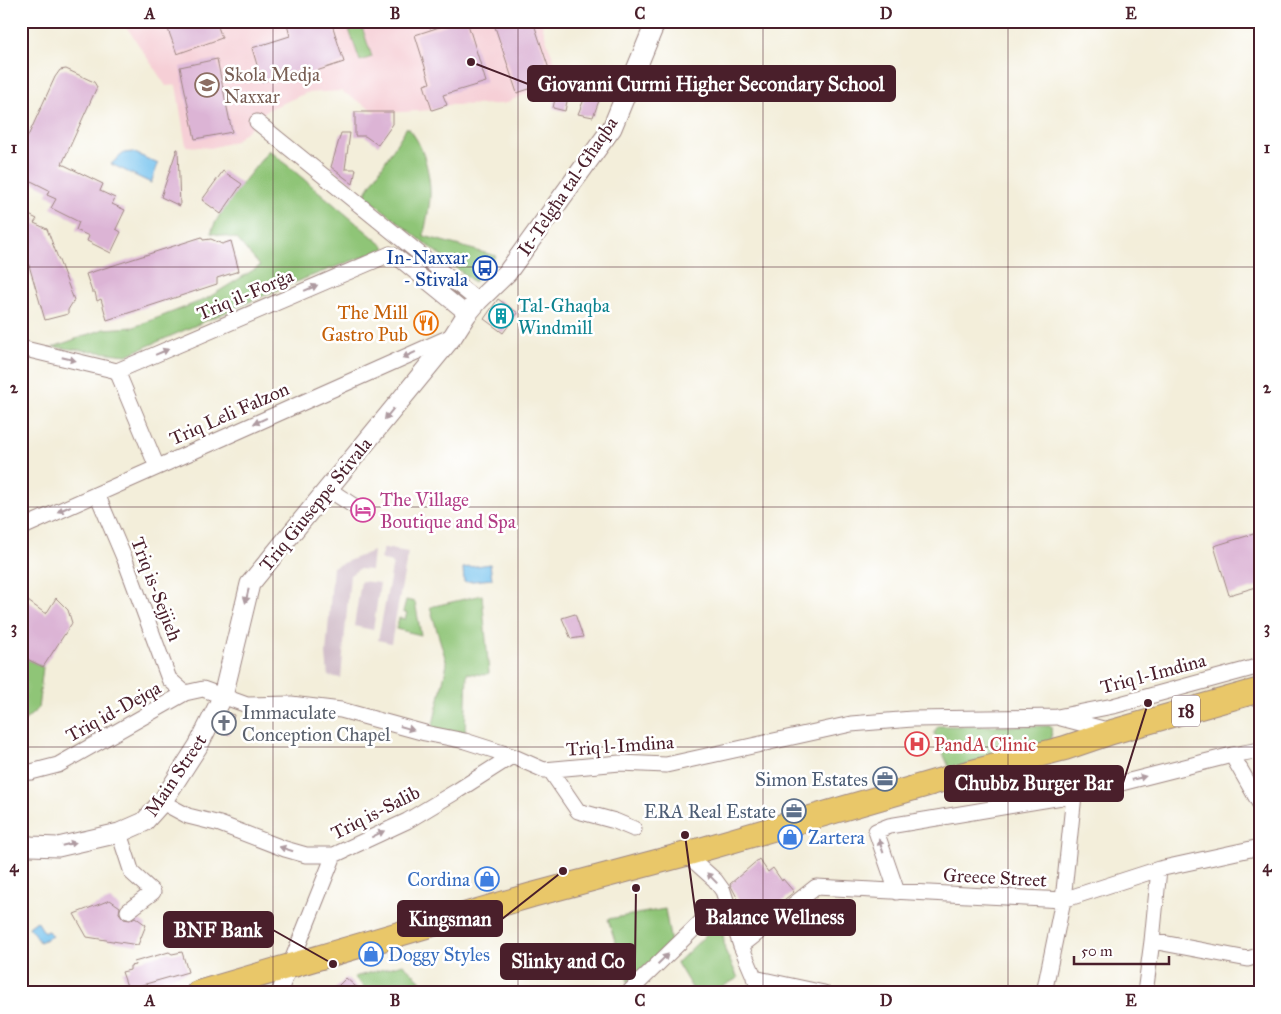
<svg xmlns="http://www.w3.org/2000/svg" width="1281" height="1014" font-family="'IM FELL Great Primer',serif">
<rect width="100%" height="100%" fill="#fff"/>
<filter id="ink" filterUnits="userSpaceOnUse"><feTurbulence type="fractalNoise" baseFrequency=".02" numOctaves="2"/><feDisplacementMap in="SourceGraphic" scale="10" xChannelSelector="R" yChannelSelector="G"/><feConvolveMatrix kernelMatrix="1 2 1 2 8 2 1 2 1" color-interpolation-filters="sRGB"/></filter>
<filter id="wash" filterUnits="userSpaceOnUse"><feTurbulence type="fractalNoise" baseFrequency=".0096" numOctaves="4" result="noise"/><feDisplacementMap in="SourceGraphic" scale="20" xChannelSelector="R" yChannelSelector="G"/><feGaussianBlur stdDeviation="1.12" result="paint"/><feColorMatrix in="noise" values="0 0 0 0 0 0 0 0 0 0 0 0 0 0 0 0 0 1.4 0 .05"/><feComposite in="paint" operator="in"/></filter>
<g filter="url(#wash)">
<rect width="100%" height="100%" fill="#f3eeda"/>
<path fill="#f6cfd6" d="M121,21H541L548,45L562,78L503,104L447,105L432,110L403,112H376L341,91L306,93L265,111L257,122L235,141L211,148L186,146L176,85L166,86L130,32Z"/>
<path fill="#d1bdc9" d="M384,548L408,552L391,643L378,640L393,563L380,559Z
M373,551L371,570L359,569L350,575L341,678L328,676L326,654L333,567Z
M361,581L380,583L373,630L354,626Z"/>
<path fill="#8fc577" stroke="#6c7251" d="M346,21H360L372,57L360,61Z
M407,127C422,141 429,169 430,189C431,204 426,220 424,236L496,256L474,282L364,195Z
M269,150L386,248L298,281L127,355L53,347L104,329L134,327L206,299L260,266L237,239L211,233C218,210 253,171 269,150Z
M482,595L489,673L485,675L467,673L465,734L432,729L447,664L430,607Z
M406,600L415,602L421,635L396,629L399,618L405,619L407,613L403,612Z
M21,656L43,667L38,709L24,721L21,718Z
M938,726H1051L1052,742L950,769L934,733Z
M665,909L671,943L628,982L608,919Z
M722,925L725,950L738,978L711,993H695L677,963L715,926Z
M403,964L434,993H370L354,977Z"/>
<path fill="#74c2ee" stroke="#5f708c" d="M569,66L589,71L587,80L567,76Z
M133,152L158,164L151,183L111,164L124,153Z
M490,564L492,579L464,582L463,568Z
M37,921L44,932L48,931L52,936L40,942L29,927Z"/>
<g id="blocks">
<path fill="#dcb4d5" d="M165,21H216L222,38L177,54Z
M286,21H331L344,62L307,74L305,68L262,82L252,48L290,36Z
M458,21H467L486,82L443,95L447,105L432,110L424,85L430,83L415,35Z
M493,21H533L553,81L517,93Z
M217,59L232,132L195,139L180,67Z
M66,69L94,82L97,87L62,164L103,184L100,191L115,198L112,204L125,210L116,229L121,232L111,253L87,241L89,236L76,230L79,222L51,208L56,199L47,195L49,190L21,176V152L23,147L55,77L60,70Z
M558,85L570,87L565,111L553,108Z
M587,92L600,98L593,117L578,114Z
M355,112H393V124L378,145L365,136H355Z
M341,133H350L345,169H356L353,184L331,167Z
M177,149H178L180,206L161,197Z
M223,171L242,184L221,214L202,200Z
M21,211L37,219L34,223L47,229L74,300L68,310V314L45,320L21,238Z
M202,237L203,240L211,239L222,244L231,241L239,271L217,278V284L107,320L101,299L97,301L95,292H92L86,274Z
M498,299L518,313L503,333L484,319Z
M1260,532V586L1229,595L1214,546Z
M21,596L46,614L56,598L68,610L72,623L43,667L21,656Z
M575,614L583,637L571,639L562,618Z
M227,713L234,715L229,734L218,732Z
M759,859L768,872L773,868L782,881L783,879L794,892L756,922L746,911H744L730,884Z
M110,900L120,907L119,913L124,919L130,920L135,917L146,925L138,945L87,937L74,914Z
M169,952L172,954L182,952L188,972L128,989L122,972L130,970V966L135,965L134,962Z
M346,978L363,993H331Z"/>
</g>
</g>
<g filter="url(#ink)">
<use href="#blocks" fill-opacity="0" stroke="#9e8682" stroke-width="1"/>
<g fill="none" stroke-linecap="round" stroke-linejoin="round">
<g stroke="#9e8682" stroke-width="17">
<path id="minor" d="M257,122L478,301
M21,348L117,371L390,254L397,257L467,314
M117,371L157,467
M328,489L360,510
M97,494L125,560L169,679L185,693
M21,528L452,336
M1061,718L1111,731
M1232,755L1260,804
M550,770L578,811L615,821L634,829
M21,773L31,772L58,765L185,693L203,689L247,705L291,704L341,710L425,733L465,741L512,756L544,770L620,763L666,765L851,724L912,719L1057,717L1113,706L1260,666
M162,802L188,816L220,824L285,849L306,855H334L407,821L457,791L512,756
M119,833L132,873L153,892L128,911
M686,854L715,880L723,891L741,946L761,993
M897,892L876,831L889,826L1074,795L1232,755L1260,750
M1152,941L1248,959L1260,955
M741,946L816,887L1063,900L1159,869L1260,847
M754,978L824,993
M279,993L334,855
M628,993L706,917L728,908
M1044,993L1063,900L1074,795
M1145,993L1152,941L1159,869"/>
</g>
<g stroke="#9e8682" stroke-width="21">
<path id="tertiary" d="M21,844L31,846L58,847L119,833L144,822L162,802L198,746L223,696L250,584L453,336L467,314L478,301L507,273L612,128L656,21"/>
</g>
<g stroke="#9e8682" stroke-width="26">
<path id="primary" d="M198,993L532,895L686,854L945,779L1065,748L1112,732L1260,690"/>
</g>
<use href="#minor" stroke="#fff" stroke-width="15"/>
<use href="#tertiary" stroke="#fff" stroke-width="19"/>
<use href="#primary" stroke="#e9c769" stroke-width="24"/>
</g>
<defs><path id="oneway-solid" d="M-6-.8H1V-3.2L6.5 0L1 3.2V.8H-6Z" transform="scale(1.25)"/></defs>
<g fill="#ae9aa0">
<use href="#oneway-solid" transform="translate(311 288) rotate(-23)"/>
<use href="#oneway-solid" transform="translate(162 352) rotate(-23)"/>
<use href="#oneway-solid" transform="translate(409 355) rotate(156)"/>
<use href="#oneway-solid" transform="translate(69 359) rotate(14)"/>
<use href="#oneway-solid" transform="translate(389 414) rotate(129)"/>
<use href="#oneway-solid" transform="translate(260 421) rotate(156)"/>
<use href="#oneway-solid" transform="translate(64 509) rotate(156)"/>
<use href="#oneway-solid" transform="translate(247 596) rotate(103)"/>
<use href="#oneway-solid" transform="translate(407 728) rotate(16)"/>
<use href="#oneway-solid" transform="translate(1139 778) rotate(-14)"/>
<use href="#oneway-solid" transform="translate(378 834) rotate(-26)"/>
<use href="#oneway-solid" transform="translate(69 844) rotate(-13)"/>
<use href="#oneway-solid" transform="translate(881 846) rotate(-109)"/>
<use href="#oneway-solid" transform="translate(286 849) rotate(-162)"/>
<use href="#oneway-solid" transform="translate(712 878) rotate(-134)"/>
<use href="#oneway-solid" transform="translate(663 959) rotate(-44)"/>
</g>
</g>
<path fill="none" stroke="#4a1f2b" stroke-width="1" stroke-opacity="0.55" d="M273,21V993M518,21V993M763,21V993M1008,21V993M21,267H1260M21,507H1260M21,747H1260"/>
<defs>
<g id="school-ring" transform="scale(1.25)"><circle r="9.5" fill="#fff" stroke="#8d6e63" stroke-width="1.5"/><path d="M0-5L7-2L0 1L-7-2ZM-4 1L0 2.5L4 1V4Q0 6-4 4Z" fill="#8d6e63"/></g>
<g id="bus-ring" transform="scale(1.25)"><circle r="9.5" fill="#fff" stroke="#1a4fb4" stroke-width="1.5"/><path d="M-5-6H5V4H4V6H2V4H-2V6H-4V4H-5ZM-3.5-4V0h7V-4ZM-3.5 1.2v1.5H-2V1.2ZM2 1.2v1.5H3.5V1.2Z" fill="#1a4fb4"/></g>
<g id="building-ring" transform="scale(1.25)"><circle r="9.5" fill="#fff" stroke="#0f9aa8" stroke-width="1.5"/><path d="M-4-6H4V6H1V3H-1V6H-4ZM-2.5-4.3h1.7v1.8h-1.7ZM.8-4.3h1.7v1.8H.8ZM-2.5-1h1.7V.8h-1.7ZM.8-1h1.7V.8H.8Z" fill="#0f9aa8"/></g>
<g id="restaurant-ring" transform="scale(1.25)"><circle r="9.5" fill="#fff" stroke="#e8710a" stroke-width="1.5"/><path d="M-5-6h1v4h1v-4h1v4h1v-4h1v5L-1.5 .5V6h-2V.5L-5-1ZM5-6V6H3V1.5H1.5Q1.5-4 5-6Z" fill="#e8710a"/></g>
<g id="hotel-ring" transform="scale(1.25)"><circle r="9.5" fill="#fff" stroke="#d1479c" stroke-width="1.5"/><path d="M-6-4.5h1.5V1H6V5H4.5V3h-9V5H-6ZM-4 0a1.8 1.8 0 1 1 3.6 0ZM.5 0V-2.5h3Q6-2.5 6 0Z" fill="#d1479c"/></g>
<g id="church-ring" transform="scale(1.25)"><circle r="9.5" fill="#fff" stroke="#6b7280" stroke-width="1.5"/><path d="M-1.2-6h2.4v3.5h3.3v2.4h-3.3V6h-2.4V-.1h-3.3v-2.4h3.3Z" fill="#6b7280"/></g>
<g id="hospital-ring" transform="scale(1.25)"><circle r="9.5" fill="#fff" stroke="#e0444e" stroke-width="1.5"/><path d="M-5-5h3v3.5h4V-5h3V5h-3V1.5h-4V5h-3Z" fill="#e0444e"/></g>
<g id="office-ring" transform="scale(1.25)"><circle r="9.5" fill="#fff" stroke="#5c6f8a" stroke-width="1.5"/><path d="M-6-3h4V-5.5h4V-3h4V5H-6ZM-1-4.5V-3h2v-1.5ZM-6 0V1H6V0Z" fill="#5c6f8a"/></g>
<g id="shop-ring" transform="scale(1.25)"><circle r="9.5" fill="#fff" stroke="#3f7fe0" stroke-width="1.5"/><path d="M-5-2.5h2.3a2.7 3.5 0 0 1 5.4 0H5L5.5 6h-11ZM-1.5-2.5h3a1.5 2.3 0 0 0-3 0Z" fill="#3f7fe0"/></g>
</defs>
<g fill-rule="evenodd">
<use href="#school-ring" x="207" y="85"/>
<use href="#bus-ring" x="485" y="268"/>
<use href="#building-ring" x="501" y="316"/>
<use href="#restaurant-ring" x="426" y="323"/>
<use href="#hotel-ring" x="363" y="510"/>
<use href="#church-ring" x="224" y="723"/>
<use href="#hospital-ring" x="917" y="744"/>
<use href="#office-ring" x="885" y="779"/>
<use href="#office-ring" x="794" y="811"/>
<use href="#shop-ring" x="790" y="837"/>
<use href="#shop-ring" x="487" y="879"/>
<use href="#shop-ring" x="371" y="954"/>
</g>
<g text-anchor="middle" stroke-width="5" stroke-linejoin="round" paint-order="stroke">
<rect fill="#fff" stroke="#80626b" stroke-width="1" x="1172" y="695.5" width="28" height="31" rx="4"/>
<g font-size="18" font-weight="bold" fill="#4a1f2b">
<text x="1186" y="717">18</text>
</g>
<g font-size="19" fill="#785e54" stroke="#fff" text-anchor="start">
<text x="224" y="81">Skola Medja<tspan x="224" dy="22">Naxxar</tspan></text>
</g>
<g font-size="19" fill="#4a1f2b" stroke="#fff">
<text transform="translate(567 186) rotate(-56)" y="7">It-Telgħa tal-Għaqba</text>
<text transform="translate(245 294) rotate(-23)" y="7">Triq il-Forġa</text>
<text transform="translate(229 413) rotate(-24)" y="7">Triq Leli Falzon</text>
<text transform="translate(315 504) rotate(-51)" y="7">Triq Giuseppe Stivala</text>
<text transform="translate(157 589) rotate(69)" y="7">Triq is-Sejjieh</text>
<text transform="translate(1153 673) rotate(-15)" y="7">Triq l-Imdina</text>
<text transform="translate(113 711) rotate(-29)" y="7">Triq id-Dejqa</text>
<text transform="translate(620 745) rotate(-4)" y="7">Triq l-Imdina</text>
<text transform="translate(175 775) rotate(-56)" y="7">Main Street</text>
<text transform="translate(375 812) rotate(-27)" y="7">Triq is-Salib</text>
<text transform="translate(995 877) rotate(3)" y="7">Greece Street</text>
</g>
<g font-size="19" fill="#164399" stroke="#fff" text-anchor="end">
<text x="468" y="264">In-Naxxar<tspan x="468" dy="22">- Stivala</tspan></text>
</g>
<g font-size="19" fill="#0d838f" stroke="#fff" text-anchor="start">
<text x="518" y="312">Tal-Ghaqba<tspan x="518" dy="22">Windmill</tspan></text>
</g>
<g font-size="19" fill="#c56008" stroke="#fff" text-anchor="end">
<text x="408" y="319">The Mill<tspan x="408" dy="22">Gastro Pub</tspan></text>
</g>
<g font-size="19" fill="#b23c85" stroke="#fff" text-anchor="start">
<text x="380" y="506">The Village<tspan x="380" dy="22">Boutique and Spa</tspan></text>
</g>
<g font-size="19" fill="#5b616d" stroke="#fff" text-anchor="start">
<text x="242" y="719">Immaculate<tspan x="242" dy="22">Conception Chapel</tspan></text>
</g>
<g font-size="19" fill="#be3a42" stroke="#fff" text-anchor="start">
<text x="934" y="751">PandA Clinic</text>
</g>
<g font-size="19" fill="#4e5e75" stroke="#fff" text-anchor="end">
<text x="868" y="786">Simon Estates</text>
<text x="776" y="818">ERA Real Estate</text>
</g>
<g font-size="19" fill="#366cbe" stroke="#fff" text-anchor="start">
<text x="808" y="844">Zartera</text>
<text x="470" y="886" text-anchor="end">Cordina</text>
<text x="388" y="961">Doggy Styles</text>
</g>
</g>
<path fill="none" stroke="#4a1f2b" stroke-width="2" d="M471 62L528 84M1148 703L1123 783M685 835L696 917M563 871L502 919M333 964L273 930M636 888L635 961"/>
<g fill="#4a1f2b" stroke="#fff" stroke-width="2">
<circle cx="471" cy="62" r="5"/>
<circle cx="1148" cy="703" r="5"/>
<circle cx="685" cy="835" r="5"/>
<circle cx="563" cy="871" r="5"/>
<circle cx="333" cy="964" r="5"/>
<circle cx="636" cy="888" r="5"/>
</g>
<g fill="#4a1f2b" stroke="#4a1f2b" stroke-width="2">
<rect x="528" y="66" width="367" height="35" rx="5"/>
<rect x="945" y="766" width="178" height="35" rx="5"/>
<rect x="696" y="900" width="159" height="35" rx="5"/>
<rect x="398" y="901" width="104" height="35" rx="5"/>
<rect x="164" y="912" width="109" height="35" rx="5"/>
<rect x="501" y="944" width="134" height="35" rx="5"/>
</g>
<g font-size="20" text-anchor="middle" font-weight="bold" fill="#fff">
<text x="711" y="91">Giovanni Curmi Higher Secondary School</text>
<text x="1034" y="790">Chubbz Burger Bar</text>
<text x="775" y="924">Balance Wellness</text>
<text x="450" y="926">Kingsman</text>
<text x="218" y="937">BNF Bank</text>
<text x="568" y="968">Slinky and Co</text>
</g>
<rect width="1281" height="1014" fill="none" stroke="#fff" stroke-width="55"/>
<path d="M1074 956v8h95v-8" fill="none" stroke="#4a1f2b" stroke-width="2.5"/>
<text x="1081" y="956" font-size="15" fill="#4a1f2b" stroke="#ffffff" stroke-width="4" paint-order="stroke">50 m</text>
<rect x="28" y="28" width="1226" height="958" fill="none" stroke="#4a1f2b" stroke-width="2"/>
<g font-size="16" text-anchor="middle" font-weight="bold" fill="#4a1f2b">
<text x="150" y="19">A</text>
<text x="395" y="19">B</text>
<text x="640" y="19">C</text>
<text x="886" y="19">D</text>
<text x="1131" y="19">E</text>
<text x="14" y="153">1</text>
<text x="1267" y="153">1</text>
<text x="14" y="393">2</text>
<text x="1267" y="393">2</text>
<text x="14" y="633">3</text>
<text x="1267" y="633">3</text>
<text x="14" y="872">4</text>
<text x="1267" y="872">4</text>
<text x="150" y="1006">A</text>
<text x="395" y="1006">B</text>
<text x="640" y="1006">C</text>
<text x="886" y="1006">D</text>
<text x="1131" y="1006">E</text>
</g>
</svg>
